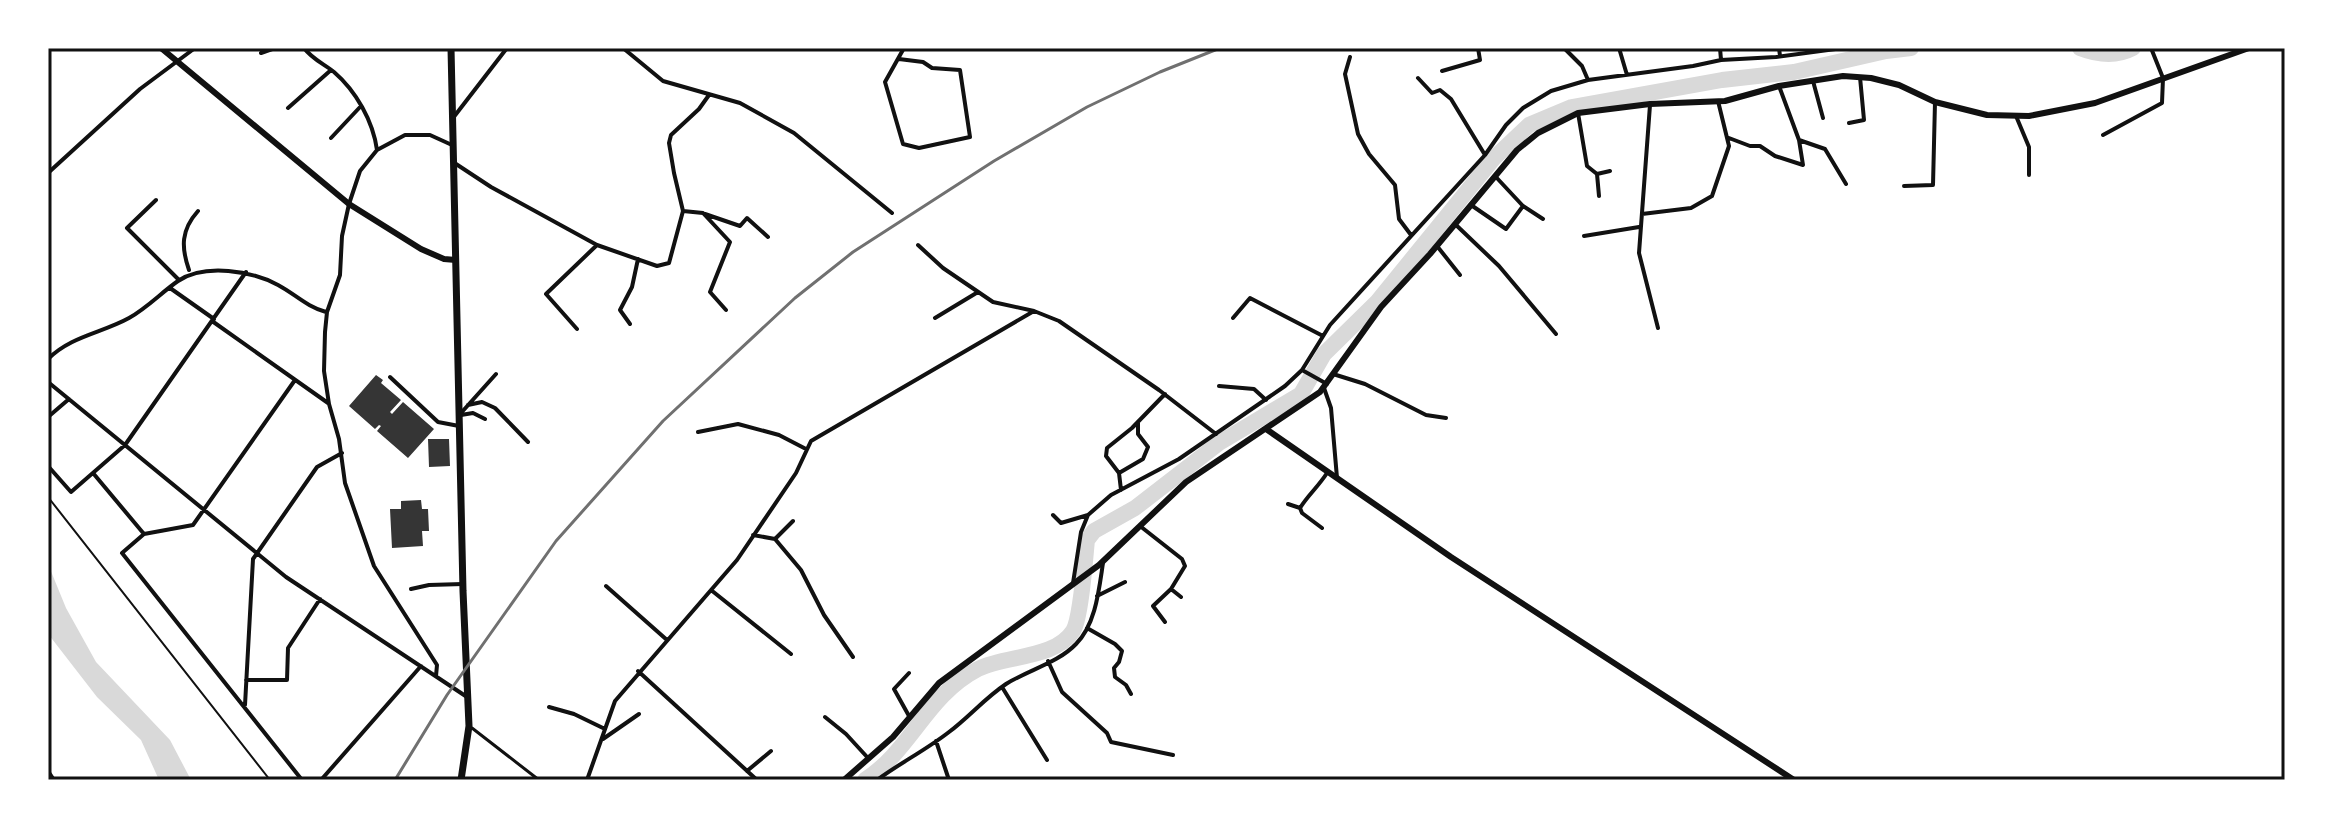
<svg xmlns="http://www.w3.org/2000/svg" width="2333" height="828" font-family="Barlow,sans-serif">
<rect width="100%" height="100%" fill="#fff"/>
<path fill="#d9d9d9" d="M48,564L66,608L96,662L170,740L191,780H159L141,740L97,697L49,635Z"/>
<g fill="none" stroke-linecap="round" stroke-linejoin="round">
<path stroke="#d9d9d9" stroke-width="16" d="M2080,48C2098,55 2116,57 2133,48
M865,780C912,749 926,696 978,669C1006,655 1055,659 1073,631C1081,618 1085,559 1087,540L1094,531L1135,508L1219,443L1301,394L1324,354L1377,302L1494,158L1529,125L1572,107L1722,80L1794,72L1886,51L1911,48"/>
</g>
<path fill="#353535" d="M376,375L383,380L381,383L401,400L390,412L392,414L403,402L434,429L408,458L377,431L381,426L379,425L375,429L349,406Z
M428,439H449L450,466L429,467Z
M421,500L422,509H428L429,531H422L423,546L392,548L390,509H401V501Z"/>
<g fill="none" stroke-linecap="round" stroke-linejoin="round">
<path stroke="#111" stroke-width="2" d="M48,497L270,780"/>
<path stroke="#111" stroke-width="3" d="M472,728L539,780"/>
<path stroke="#111" stroke-width="4" d="M304,48C312,59 324,64 334,72C356,91 373,121 377,150
M623,48L663,81L740,103L794,133L892,213
M1564,48L1582,66L1588,80
M1619,48L1627,75
M1720,48L1721,60
M1779,48L1780,56
M261,53L275,48
M1350,57L1345,74L1358,134L1369,154L1395,185L1399,219L1411,235
M899,59L923,62L932,68L960,70L970,137L919,148L903,144L885,82L904,48
M1442,71L1480,60L1478,48
M1418,78L1432,93L1440,90L1451,99L1485,155
M1813,81L1823,118
M1779,86L1799,140L1825,149L1846,184
M1650,105L1639,253L1658,328
M288,108L331,70
M1578,113L1587,166L1597,174L1610,171
M2016,116L2029,147V175
M453,118L507,48
M1849,123L1864,120L1860,77
M2103,135L2162,103L2163,78L2151,48
M331,138L361,106
M1729,138L1750,146H1760L1775,156L1803,165L1799,140
M453,162L491,187L597,245L657,266L669,263L683,211L674,173L669,143L671,135L699,109L709,95
M48,173L140,89L195,48
M1597,174L1599,196
M1495,176L1523,206L1543,219
M1904,186L1933,185L1935,102
M156,200L127,228L179,280
M1471,205L1506,229L1523,206
M683,211L703,213L730,242L710,292L726,310
M705,214L740,226L747,218L768,237
M1642,214L1691,208L1712,196L1729,146L1718,101
M1455,224L1499,266L1556,334
M1584,236L1639,227
M918,245L943,268L993,302L1034,311L1059,321L1159,390L1216,434
M1437,246L1460,275
M189,270C181,247 181,230 198,211
M170,288L214,319
M935,318L978,292
M1233,318L1250,298L1323,336
M212,321L328,403
M630,324L620,310L632,287L638,259
M577,329L546,294L597,245
M48,359C71,336 102,333 129,318C147,308 162,292 178,281C205,263 252,271 278,285C295,294 307,307 326,312
M1302,370L1327,384
M1333,374L1365,384L1426,415L1446,418
M390,377L438,422L459,426
M295,380L193,525L144,534L122,553L302,780
M48,382L286,577L467,697
M1219,386L1254,389L1266,400
M1324,388L1331,408L1337,478
M468,405L482,402L495,408L528,442
M461,413L496,374
M461,415L473,413L485,419
M48,417L69,399
M698,432L738,424L779,435L806,449
M48,466L71,492L125,445L246,272
M93,473L144,534
M1119,473L1143,459L1148,447L1138,434V423
M1121,490L1119,473L1106,456L1107,448L1132,428L1165,394
M1288,504L1300,508C1308,495 1318,487 1327,473
M1300,508L1302,513L1322,528
M1053,515L1061,523L1088,515
M1140,526L1182,559L1185,566L1171,589L1153,606L1165,622
M753,535L775,539L801,570L824,615L853,657
M775,539L793,521
M1073,583L1081,532L1088,515L1111,495L1179,459L1285,386L1302,370L1330,325L1485,155L1506,125L1523,108L1551,91L1588,80L1693,66L1721,60L1776,57L1843,48
M606,586L667,640
M411,589L429,585L463,584
M1171,589L1181,597
M711,590L791,654
M1097,596L1125,582
M1087,628L1115,644L1122,651L1119,662L1114,668L1115,677L1126,685L1131,694
M1048,661L1062,692L1107,733L1111,742L1173,755
M638,671L757,780
M909,673L894,689L909,716
M436,676L437,665L374,566L345,483L339,439L329,404L324,371L325,332L327,312L340,275L342,236L349,204L360,171L377,150L405,135H430L452,145
M246,680H287L288,648L320,599
M1002,687L1047,760
M245,705L253,559L317,467L342,453
M549,707L574,714L605,729
M825,717L846,734L868,758
M603,739L639,714
M936,741L949,780
M48,771L54,780
M747,771L771,751
M321,780L421,666
M587,780L615,701L737,560L796,473L811,441L1034,311
M877,780C900,763 926,750 949,732C969,717 985,698 1006,684C1028,670 1058,663 1076,644C1096,624 1099,589 1103,563"/>
<path stroke="#111" stroke-width="6" d="M161,48L349,204L421,249L444,259L456,260
M1266,429L1451,557L1794,780
M844,780L893,737L939,683L1099,565L1186,482L1320,392L1381,307L1430,254L1517,150L1538,133L1578,113L1650,104L1725,101L1779,86L1843,76L1871,78L1899,85L1935,102L1987,115L2029,116L2095,103L2249,48"/>
<path stroke="#111" stroke-width="7" d="M451,48L463,591L469,726L461,780"/>
<path stroke="#707070" stroke-width="3" d="M395,780L447,695L556,541L663,421L795,298L853,252L994,161L1087,107L1160,72L1220,48"/>
</g>
<rect width="2333" height="828" fill="none" stroke="#ffffff" stroke-width="100"/>
<rect x="50" y="50" width="2233" height="728" fill="none" stroke="#111" stroke-width="3"/>
</svg>
